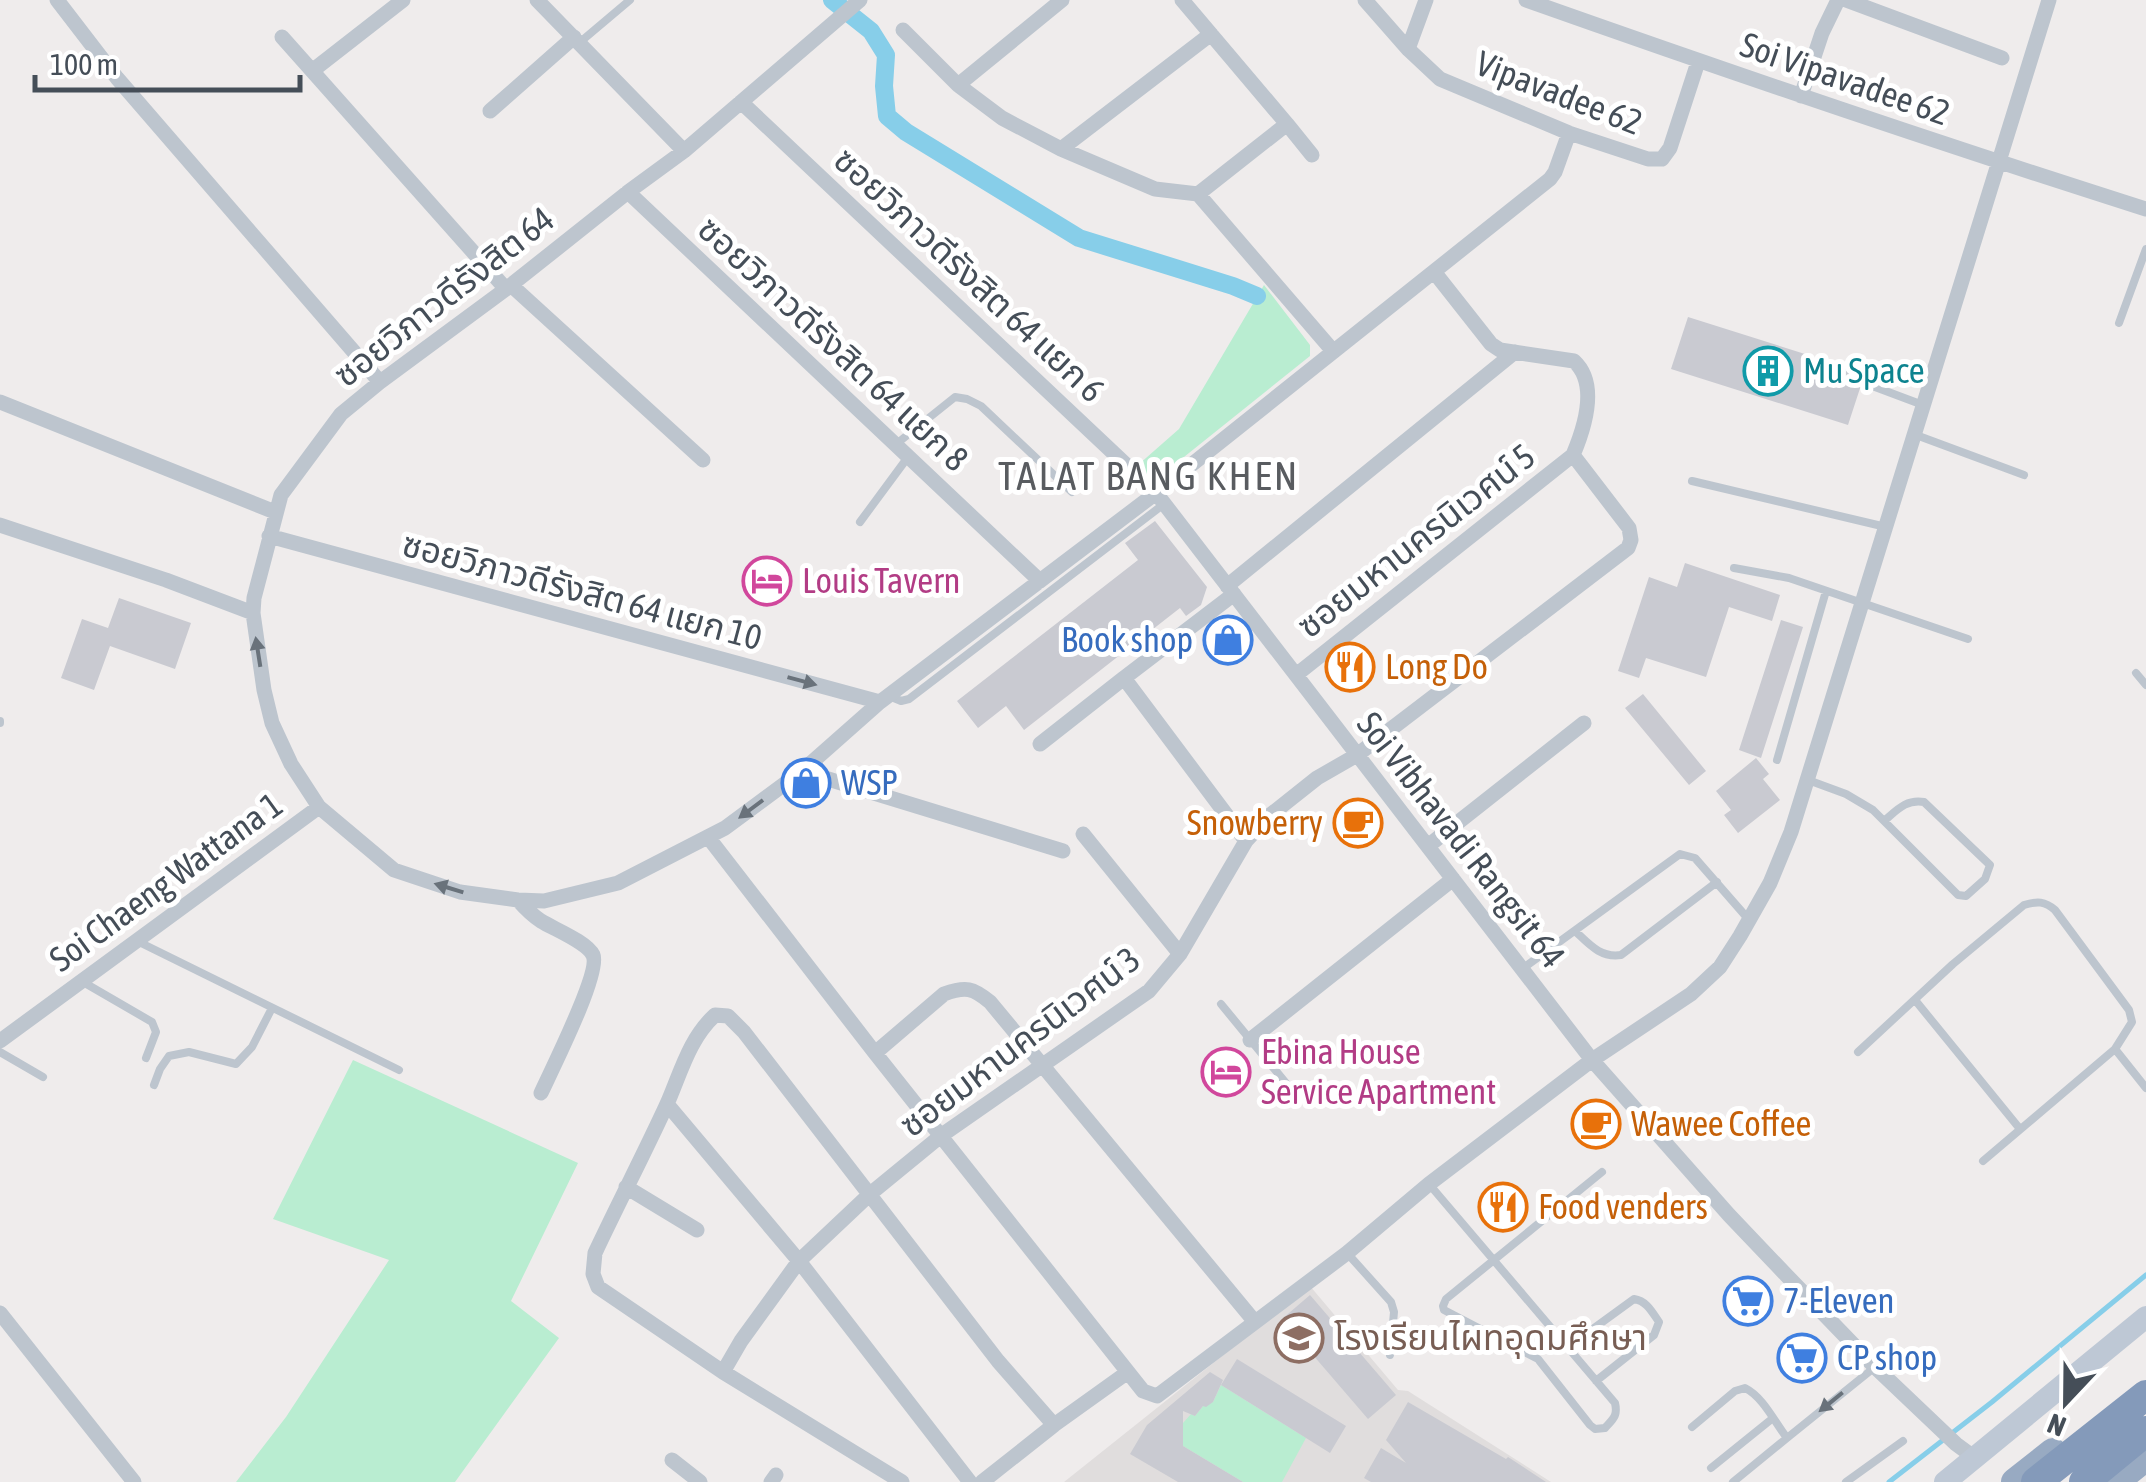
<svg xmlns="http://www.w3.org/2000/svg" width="2146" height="1482" font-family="'Asap Condensed','Noto Sans Thai',sans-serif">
<rect width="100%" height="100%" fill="#efecec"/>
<path fill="#e0dddd" d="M1310,1286L1398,1390L1408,1391L1551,1482H1064Z"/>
<path fill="#b9edd1" d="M1264,285L1310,345V356L1154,481L1138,465L1179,429Z
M353,1060L578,1163L511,1301L559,1338L455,1482H236L286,1417L389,1260L273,1219Z
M1221,1385L1306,1438L1282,1482H1243L1183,1446V1423L1191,1414L1195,1416L1203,1406L1213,1402Z"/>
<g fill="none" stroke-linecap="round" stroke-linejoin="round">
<path stroke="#87cee9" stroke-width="5" d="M1889,1482L1992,1402L2146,1275"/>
<path stroke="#87cee9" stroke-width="18" d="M832,0L871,31L886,55L884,86L887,116L906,132L1079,238L1233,286L1257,296"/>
</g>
<path fill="#c9cad1" d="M1688,317L1865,373L1848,425L1671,369Z
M1155,521L1207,587L1201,605L1186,616L1180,608L1024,730L1006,706L978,728L957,701L1138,560L1125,543Z
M1685,563L1780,595L1772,621L1729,607L1706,677L1646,658L1639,678L1618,671L1649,577L1677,587Z
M119,598L191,623L175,669L110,646L94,690L61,678L82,619L108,628Z
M1781,620L1803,627L1761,758L1739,750Z
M1643,694L1706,771L1689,785L1625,708Z
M1756,758L1769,774L1763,779L1780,800L1738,833L1724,815L1731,810L1716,791Z
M1310,1295L1396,1395L1368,1419L1282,1319Z
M1237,1359L1346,1426L1330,1453L1221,1385Z
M1210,1372L1223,1380L1213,1402L1206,1407L1203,1406L1195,1416L1183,1411V1446L1243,1482H1178L1130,1454L1147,1425Z
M1408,1402L1506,1459L1508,1457L1546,1482H1371L1364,1478L1381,1448L1406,1463L1386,1440Z"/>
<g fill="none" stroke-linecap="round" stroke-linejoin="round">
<path stroke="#bdc5ce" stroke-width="8" d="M579,43L630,0
M2119,323L2146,249
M1875,387L1923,405
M1916,435L2024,475
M895,445L955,397L967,399L981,406L1072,492
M1692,481L1886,527
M860,522L908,457
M1734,568L1789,578L1968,639
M2136,673L2146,685
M889,696L901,701L909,699L1164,504
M0,721V723
M1777,760L1826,591
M1808,780L1846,794L1873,810L1958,895L1966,896L1985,879L1990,865L1924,802C1906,799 1897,810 1884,821
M1575,931C1589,944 1600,958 1621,955L1717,882
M139,942L399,1070
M1522,969L1680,854L1695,858L1750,921
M83,982L152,1022L156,1032L146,1058
M1915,1000L2020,1129
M1221,1004L1290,1088L1279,1096
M0,1052L43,1077
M1858,1052L1953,964L2024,905C2037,901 2045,901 2055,910L2129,1010L2132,1022L2115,1049
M154,1085L160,1069L169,1056L189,1052L236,1064L252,1047L272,1008
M1983,1161L2115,1049L2146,1088
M1429,1184L1615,1403C1618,1416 1613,1419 1605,1428L1595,1429L1590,1425L1538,1359L1444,1310L1443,1306L1446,1299L1602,1172
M1347,1253L1391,1302L1394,1312L1390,1355
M1568,1347L1634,1299C1647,1301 1652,1312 1659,1322L1654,1335L1596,1381
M1692,1427L1735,1391L1745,1388C1763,1397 1774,1421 1787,1438L1733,1482
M1787,1438L1875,1367
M1711,1468L1773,1418
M1846,1482L1903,1441"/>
<path stroke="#bdc5ce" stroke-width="15" d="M57,0L117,78L380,382
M537,0L684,151
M860,0L684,151L628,192L506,289L380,382L341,414L281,495L254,598L253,613L264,690L272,723L291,764L319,807L394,870L460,892L518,900L544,901L618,883L725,828L802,771L880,702L1156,493L1550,179L1555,172L1569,133
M1182,0L1287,124L1198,194
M1365,0L1408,49L1440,79L1569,133L1648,159H1662L1670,148L1698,62
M1526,0C1732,73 1938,143 2146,209
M1846,0L2002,58
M903,30L958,85L1002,118L1061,149L1155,189L1198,194L1333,351
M282,37L506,289
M1408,49L1426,0
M312,71L403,0
M958,85L1062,0
M1801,96L1822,33L1838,0
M741,102L1156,493L1592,1060L1729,1215L1790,1279L1875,1367L1956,1444L1975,1458
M490,111L574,37
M1287,124L1312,155
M1061,149L1211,34
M628,192L1040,581
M511,285L703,460
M0,402L275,512
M0,525L166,580L253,613
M269,536L880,702
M1227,586L1515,352
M1234,594L1124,678L1246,841
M1296,675L1573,455
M1040,744L1124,678
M802,771L1063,851
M1083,834L1180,954
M708,837L875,1053L1143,1391L1157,1396L1347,1253L1429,1184L1592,1060L1691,994L1720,967L1740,936L1770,883L1791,832L2049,0
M1428,846L1584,723
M518,900C525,908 532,915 541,921C554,929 587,942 593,955C601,972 551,1071 541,1093
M1250,1040L1453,879
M0,1041L319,807
M875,1053L944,994C966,986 973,988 990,1002L1255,1322
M667,1104L799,1261L970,1482
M626,1187L697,1230
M0,1313L134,1482
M723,1372L741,1341L799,1261L870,1194L942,1135L1149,991L1180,954L1246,841L1269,816L1317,778L1357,755L1628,548L1631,540L1629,528L1573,455C1584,429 1599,384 1574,361L1500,350L1491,344L1435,273
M672,1460L700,1482
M771,1482L776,1475
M902,1482L723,1372L598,1287L593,1274L595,1253C618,1204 644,1154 667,1104C681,1072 689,1039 715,1015L728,1016L744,1032L998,1361L1054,1425
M982,1482L1054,1425L1128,1372"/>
<path stroke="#bec8d5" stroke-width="22" d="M1945,1482L2146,1317"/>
<path stroke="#98aac2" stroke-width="28" d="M2015,1482L2053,1452
M2115,1482L2146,1457"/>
<path stroke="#849aba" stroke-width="30" d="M2036,1482L2146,1395
M2084,1482L2146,1431"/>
</g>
<defs><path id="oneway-solid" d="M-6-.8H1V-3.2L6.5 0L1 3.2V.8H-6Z" transform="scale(2.5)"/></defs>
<g fill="#69727b">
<use href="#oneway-solid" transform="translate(258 652) rotate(-99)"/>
<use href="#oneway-solid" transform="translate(802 681) rotate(15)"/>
<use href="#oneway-solid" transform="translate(751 809) rotate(143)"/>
<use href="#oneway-solid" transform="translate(449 888) rotate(-163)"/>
<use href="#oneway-solid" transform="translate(1831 1402) rotate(141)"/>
</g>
<defs>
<g id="building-ring" transform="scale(2.5)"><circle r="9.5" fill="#fff" stroke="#0f9aa8" stroke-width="1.5"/><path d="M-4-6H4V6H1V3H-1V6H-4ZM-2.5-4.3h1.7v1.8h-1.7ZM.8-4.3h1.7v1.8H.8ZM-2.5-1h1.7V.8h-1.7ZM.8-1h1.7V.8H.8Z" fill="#0f9aa8"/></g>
<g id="hotel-ring" transform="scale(2.5)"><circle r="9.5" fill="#fff" stroke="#d1479c" stroke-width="1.5"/><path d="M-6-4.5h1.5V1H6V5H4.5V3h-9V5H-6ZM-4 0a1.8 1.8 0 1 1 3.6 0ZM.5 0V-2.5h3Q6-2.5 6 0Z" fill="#d1479c"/></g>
<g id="shop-ring" transform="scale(2.5)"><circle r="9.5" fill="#fff" stroke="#3f7fe0" stroke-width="1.5"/><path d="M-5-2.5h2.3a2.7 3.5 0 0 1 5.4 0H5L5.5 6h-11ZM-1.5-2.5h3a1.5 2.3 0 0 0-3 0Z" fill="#3f7fe0"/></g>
<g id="restaurant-ring" transform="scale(2.5)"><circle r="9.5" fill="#fff" stroke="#e8710a" stroke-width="1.5"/><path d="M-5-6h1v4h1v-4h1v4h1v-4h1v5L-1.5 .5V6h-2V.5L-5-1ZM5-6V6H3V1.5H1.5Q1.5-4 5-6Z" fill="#e8710a"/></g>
<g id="cafe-ring" transform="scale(2.5)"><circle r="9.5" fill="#fff" stroke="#e8710a" stroke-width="1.5"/><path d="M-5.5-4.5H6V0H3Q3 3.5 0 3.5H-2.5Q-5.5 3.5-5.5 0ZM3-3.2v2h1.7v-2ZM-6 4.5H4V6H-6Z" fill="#e8710a"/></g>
<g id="supermarket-ring" transform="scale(2.5)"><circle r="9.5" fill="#fff" stroke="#3f7fe0" stroke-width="1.5"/><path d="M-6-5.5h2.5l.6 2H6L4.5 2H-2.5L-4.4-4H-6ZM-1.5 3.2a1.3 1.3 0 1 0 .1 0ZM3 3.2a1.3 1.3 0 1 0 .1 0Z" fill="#3f7fe0"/></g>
<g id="school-ring" transform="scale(2.5)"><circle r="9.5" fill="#fff" stroke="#8d6e63" stroke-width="1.5"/><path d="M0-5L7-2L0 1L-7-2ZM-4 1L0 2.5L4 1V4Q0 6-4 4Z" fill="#8d6e63"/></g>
</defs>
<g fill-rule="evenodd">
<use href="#building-ring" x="1768" y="371"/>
<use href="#hotel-ring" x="767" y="581"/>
<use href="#shop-ring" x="1228" y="640"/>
<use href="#restaurant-ring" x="1350" y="667"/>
<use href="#shop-ring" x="806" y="783"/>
<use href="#cafe-ring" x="1358" y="823"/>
<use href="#hotel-ring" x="1226" y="1072"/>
<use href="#cafe-ring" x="1596" y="1124"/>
<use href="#restaurant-ring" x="1503" y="1207"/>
<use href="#supermarket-ring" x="1748" y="1301"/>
<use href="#school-ring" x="1299" y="1338"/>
<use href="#supermarket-ring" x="1802" y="1358"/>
</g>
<g text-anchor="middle" stroke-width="10" stroke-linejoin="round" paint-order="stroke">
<g font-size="35" fill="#454e58" stroke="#fff">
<text transform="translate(1845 79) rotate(19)" y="12">Soi Vipavadee 62</text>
<text transform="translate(1559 93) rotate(21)" y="12">Vipavadee 62</text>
<text transform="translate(969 275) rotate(43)" y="12">ซอยวิภาวดีรังสิต 64 แยก 6</text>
<text transform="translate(444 297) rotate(-38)" y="12">ซอยวิภาวดีรังสิต 64</text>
<text transform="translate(833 344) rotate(43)" y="12">ซอยวิภาวดีรังสิต 64 แยก 8</text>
<text transform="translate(1416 541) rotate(-38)" y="12">ซอยมหานครนิเวศน์ 5</text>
<text transform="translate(582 591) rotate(15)" y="12">ซอยวิภาวดีรังสิต 64 แยก 10</text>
<text transform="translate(1461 840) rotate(52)" y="12">Soi Vibhavadi Rangsit 64</text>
<text transform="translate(166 882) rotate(-36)" y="12">Soi Chaeng Wattana 1</text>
<text transform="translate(1020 1042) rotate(-37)" y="12">ซอยมหานครนิเวศน์ 3</text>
</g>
<g font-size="35" fill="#0d838f" stroke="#fff" text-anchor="start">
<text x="1803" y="383">Mu Space</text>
</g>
<g font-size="35" fill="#b23c85" stroke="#fff" text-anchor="start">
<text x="802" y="593">Louis Tavern</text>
<text x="1261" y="1064">Ebina House<tspan x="1261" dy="40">Service Apartment</tspan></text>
</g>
<g font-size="35" fill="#366cbe" stroke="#fff" text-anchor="start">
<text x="1193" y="652" text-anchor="end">Book shop</text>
<text x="841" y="795">WSP</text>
<text x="1783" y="1313">7-Eleven</text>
<text x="1837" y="1370">CP shop</text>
</g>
<g font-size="35" fill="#c56008" stroke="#fff" text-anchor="start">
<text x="1385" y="679">Long Do</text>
<text x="1323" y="835" text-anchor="end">Snowberry</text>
<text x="1631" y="1136">Wawee Coffee</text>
<text x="1538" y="1219">Food venders</text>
</g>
<g font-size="35" fill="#785e54" stroke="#fff" text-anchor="start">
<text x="1334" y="1350">โรงเรียนไผทอุดมศึกษา</text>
</g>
<g font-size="40" letter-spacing="2.5" fill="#595c60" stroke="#fff">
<text x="1149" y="490">TALAT BANG KHEN</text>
</g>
</g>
<g transform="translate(2066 1402) rotate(202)" stroke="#ffffff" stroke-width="8" paint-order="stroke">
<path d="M0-8L18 38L0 25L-18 38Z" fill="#454e58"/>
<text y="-15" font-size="28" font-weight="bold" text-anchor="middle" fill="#454e58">N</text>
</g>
<path d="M35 75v15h265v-15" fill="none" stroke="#454e58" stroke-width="5"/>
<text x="50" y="75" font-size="30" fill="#454e58" stroke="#ffffff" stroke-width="8" paint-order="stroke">100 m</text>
</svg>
